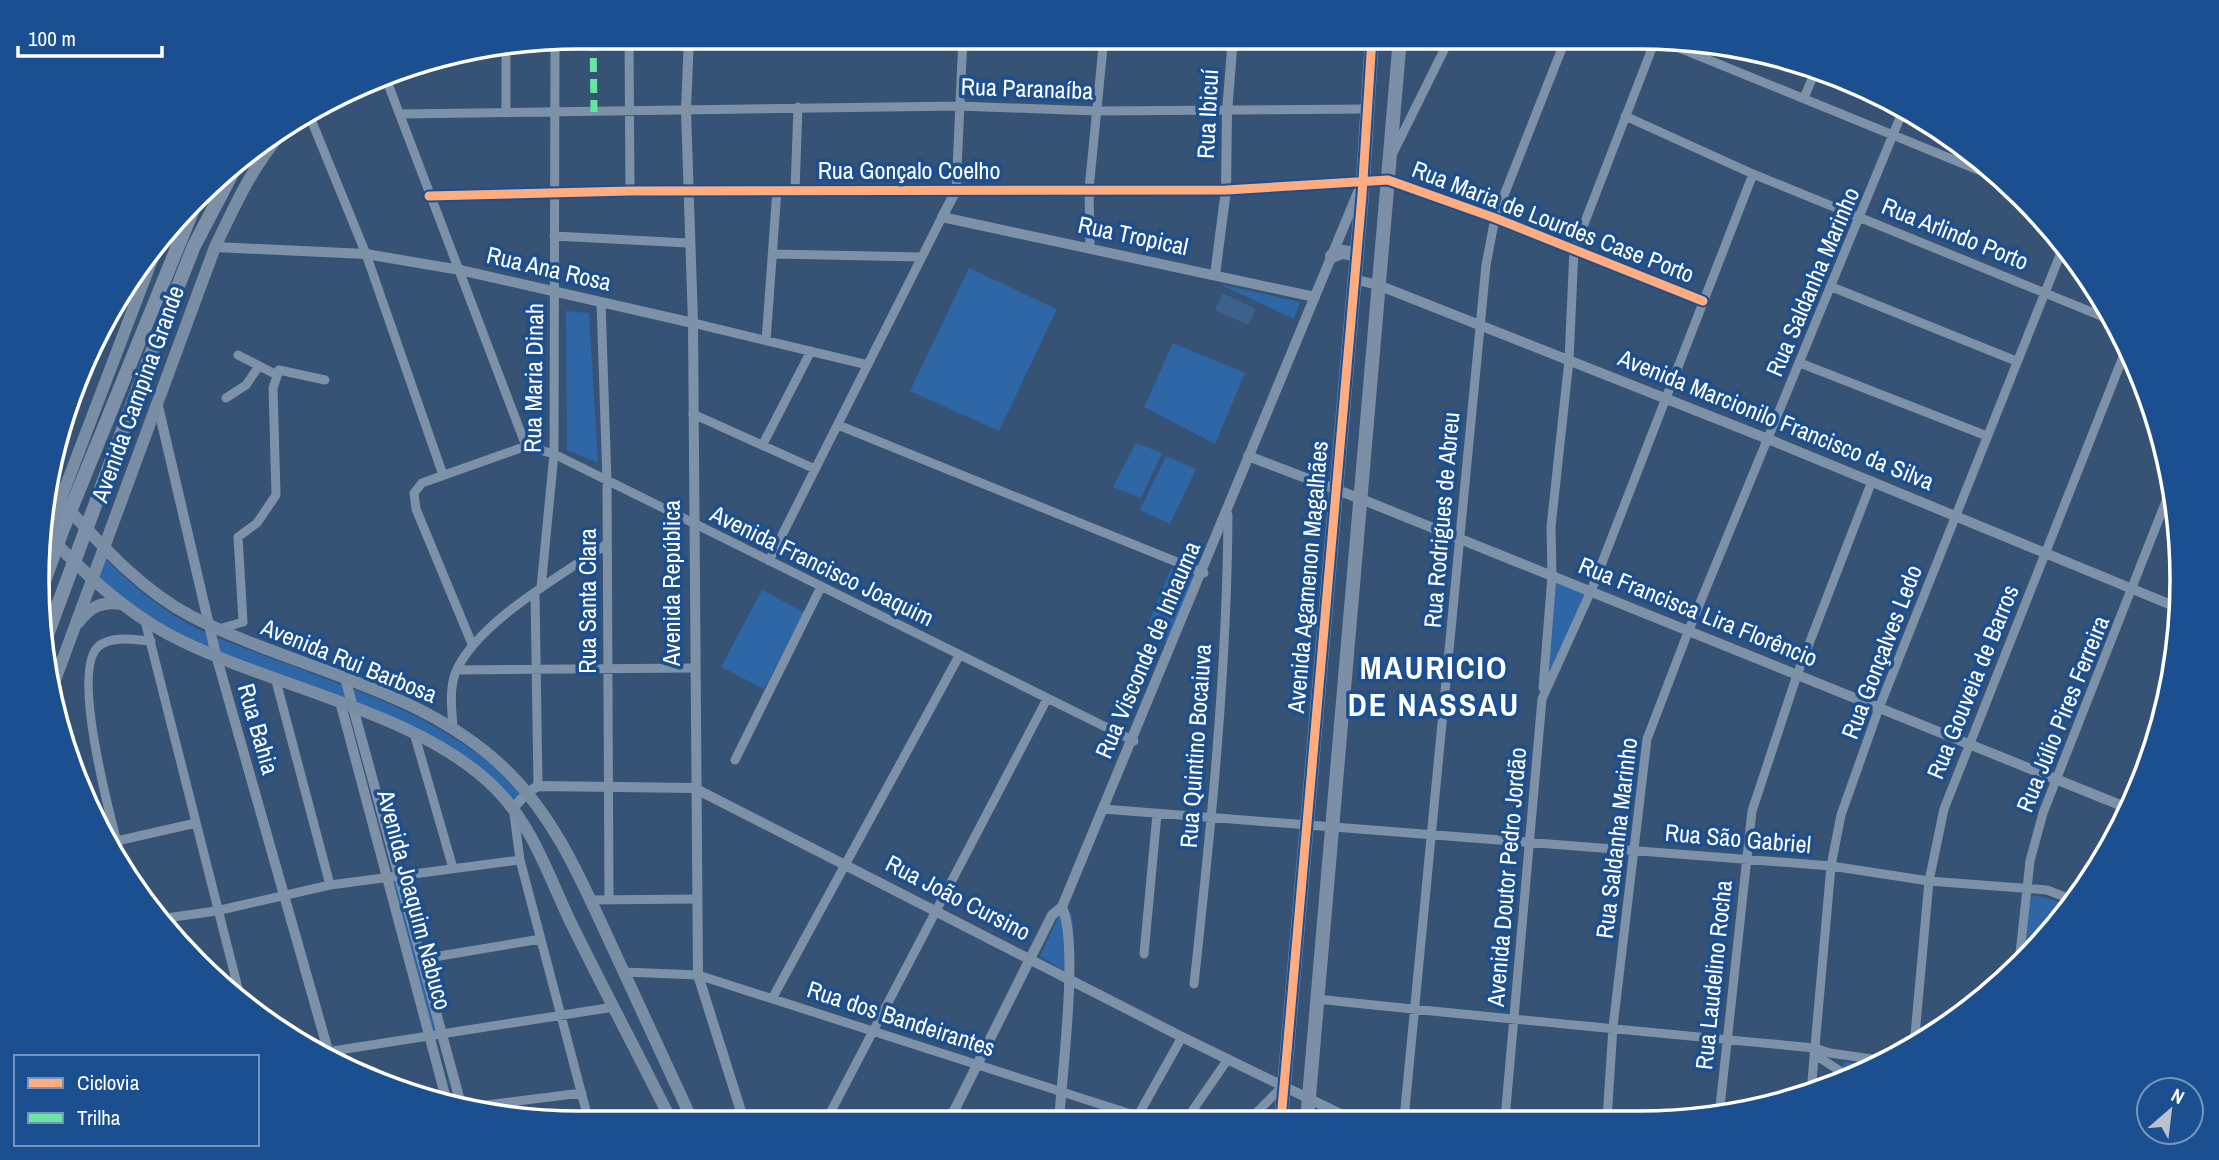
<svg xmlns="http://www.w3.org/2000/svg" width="2219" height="1160" font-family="'Archivo Narrow',sans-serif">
<rect width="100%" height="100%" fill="#365274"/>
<path fill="#2f66a5" d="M969,268L1057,309L999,431L910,391Z
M1219,284L1300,302L1294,319Z
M566,311L589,313L598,463L567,450Z
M1173,343L1245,373L1215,444L1144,407Z
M1136,443L1162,453L1141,498L1113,487Z
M1166,456L1196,469L1170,524L1140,510Z
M102,555C133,588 169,616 210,635L212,652L167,631L94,577Z
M1171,568L1193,577L1167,642L1145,632Z
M1553,577L1588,592L1548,676Z
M762,590L804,612L764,689L721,667Z
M215,637L343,685L348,705L217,654Z
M353,689C417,713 475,745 523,793L512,804L484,775L356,707Z
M397,876L440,1033L430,1035L386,878Z
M2035,895L2070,905L2047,938L2024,959L2031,898Z
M1065,912L1071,913C1076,926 1073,960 1063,970L1040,956L1059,916Z
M1844,1062L1877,1066L1857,1076L1842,1067Z"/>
<path fill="#3b618d" d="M1223,293L1256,309L1248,325L1215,310Z"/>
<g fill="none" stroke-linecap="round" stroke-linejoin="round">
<path stroke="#7d92a8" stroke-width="9" d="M629,37L630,191
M1655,38L2003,180
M689,40L866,37
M506,49V113
M385,76L526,446
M1804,98L1816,69
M401,114L958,106L1096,111L1366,109
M1625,116L1753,174L2116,322
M310,117L366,254L443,475
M1393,153L1450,38
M1388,180L1495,218L1703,301
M795,190L798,107
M956,191L963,37
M429,196L689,192
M554,236L688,243
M1090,248L1089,189L1104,37
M773,254L922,257
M132,274L144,277
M1832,287L2016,361
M601,303L607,481L609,899
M693,323L868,365
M766,341L777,190
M238,355L277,375
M1800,363L1987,436
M226,398L246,385L259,366
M693,414L815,469
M838,425L1204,573
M763,444L811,351
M769,561L942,217
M541,588L554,454L555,41
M535,593L538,786
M145,621L240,996
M219,629L243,622L238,537L257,523L276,495L273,388L279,370L325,380
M472,644L416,509L414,493L422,483L526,446L554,454L1134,741
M457,670L694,668
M276,681L330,885
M1543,688L1552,576L1551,527L1569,360L1574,250L1656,38
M453,728C452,711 449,691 455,674C474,624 563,574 607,544
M414,733L453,868
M735,760L821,587
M1103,809L1831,866L1929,881L2047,890L2073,900
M514,814L520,860L589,1122
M108,843L196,823
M126,876C116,839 68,670 99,646C112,635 136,640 151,641
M590,900L696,899
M159,919L216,911L330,885L520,860
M1144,954L1157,814
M422,959L541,939
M2019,963L2030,861L2043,813L2172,486
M624,972L698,975L1137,1116
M1194,984C1211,828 1227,671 1228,515
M773,997L959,656
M1317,999C1483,1017 1649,1032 1815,1048L1830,1053L1886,1061
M1914,1046L1929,881L1944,809L2127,347
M320,1053L614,1007
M1814,1054L1852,1079
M1811,1092L1831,866L1841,815L1879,708L2064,245
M462,1108L582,1093
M1719,1116L1752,811L1797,675L1872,481
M1136,1119L1182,1037
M1404,1119L1486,265L1495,218L1566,38
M1505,1119L1542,699L1591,591L1753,174
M1607,1119L1613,1027L1647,739L1688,632L1904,108
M1186,1120L1228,1059
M1249,1120L1284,1085
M826,1121L1047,699"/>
<path stroke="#7d92a8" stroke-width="10" d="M689,37L686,110L693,323L698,975L744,1121
M956,191L942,217L1315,297
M689,192L1226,190L1388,180
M215,247L366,254L460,270L693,323
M1215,275L1226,190L1227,112L1233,37
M1353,279L1378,285L1768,439L2181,609
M158,406L216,655L331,1061
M1248,456L1361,499L2130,809
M345,678L462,1108
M341,705L448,1106
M513,808L528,792L538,786L694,788L1182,1037L1353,1120
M949,1121L1052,915L1062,907C1163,669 1262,430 1359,190
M1059,1121C1062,1074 1079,944 1062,907"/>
<path stroke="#798da4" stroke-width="12" d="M50,489C93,535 135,587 191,616C294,669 418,686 504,768C557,818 585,889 615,953C641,1010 667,1066 693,1122
M46,533C82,571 122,609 168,634C267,687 419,710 497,790C533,827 549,877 571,923C604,990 639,1056 672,1122
M46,538L156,249
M78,623C90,607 101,601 122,604
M54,683L215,247C235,205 253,165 284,130"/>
<path stroke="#7d8ea7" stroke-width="14" d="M1332,256L1342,252L1356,254
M1281,1120L1362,195L1372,38
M1307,1120L1400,38"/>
<path stroke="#7e90a7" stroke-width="14" d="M150,357L194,246L239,160"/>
<path stroke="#7e90a7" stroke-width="14" d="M40,593L62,531L193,209
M44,643L150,357"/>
<path stroke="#66e7a1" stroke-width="7" stroke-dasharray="14 7" stroke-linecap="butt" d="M593,37L594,112"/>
<g stroke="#1b4f8f" stroke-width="13">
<path id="cycleway" d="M429,196L630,191L1226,190L1388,180L1495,218L1703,301
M1281,1120L1362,195L1372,38"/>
</g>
<use href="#cycleway" stroke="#ffac80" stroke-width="9"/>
</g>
<g text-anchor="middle" stroke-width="7" stroke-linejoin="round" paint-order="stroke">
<g font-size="24" fill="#fff" stroke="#1b4f8f">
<text transform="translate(1027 89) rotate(2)" y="8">Rua Paranaíba</text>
<text transform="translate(1208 114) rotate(-87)" y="8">Rua Ibicuí</text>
<text x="909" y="179">Rua Gonçalo Coelho</text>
<text transform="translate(1553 222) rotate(21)" y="8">Rua Maria de Lourdes Case Porto</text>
<text transform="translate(1955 234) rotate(22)" y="8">Rua Arlindo Porto</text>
<text transform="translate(1133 236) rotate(12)" y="8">Rua Tropical</text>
<text transform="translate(549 269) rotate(13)" y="8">Rua Ana Rosa</text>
<text transform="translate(1813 282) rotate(-67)" y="8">Rua Saldanha Marinho</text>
<text transform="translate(534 378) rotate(-89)" y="8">Rua Maria Dinah</text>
<text transform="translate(138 394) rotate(-70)" y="8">Avenida Campina Grande</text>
<text transform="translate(1776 420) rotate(22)" y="8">Avenida Marcionilo Francisco da Silva</text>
<text transform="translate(1442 520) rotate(-85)" y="8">Rua Rodrigues de Abreu</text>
<text transform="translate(822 566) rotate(26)" y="8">Avenida Francisco Joaquim</text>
<text transform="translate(1308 577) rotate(-85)" y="8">Avenida Agamenon Magalhães</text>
<text transform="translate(672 583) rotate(-90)" y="8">Avenida República</text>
<text transform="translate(588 601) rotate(-90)" y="8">Rua Santa Clara</text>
<text transform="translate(1698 612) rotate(22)" y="8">Rua Francisca Lira Florêncio</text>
<text transform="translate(1148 650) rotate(-67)" y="8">Rua Visconde de Inhauma</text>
<text transform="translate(1882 652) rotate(-69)" y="8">Rua Gonçalves Ledo</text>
<text transform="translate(349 661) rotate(22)" y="8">Avenida Rui Barbosa</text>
<text transform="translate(1973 682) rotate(-68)" y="8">Rua Gouveia de Barros</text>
<text transform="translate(2063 714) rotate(-68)" y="8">Rua Júlio Pires Ferreira</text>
<text transform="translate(258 729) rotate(74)" y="8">Rua Bahia</text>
<text transform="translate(1196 746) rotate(-86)" y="8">Rua Quintino Bocaiuva</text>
<text transform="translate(1617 838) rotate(-83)" y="8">Rua Saldanha Marinho</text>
<text transform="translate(1738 839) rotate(5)" y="8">Rua São Gabriel</text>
<text transform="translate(1507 877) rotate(-85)" y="8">Avenida Doutor Pedro Jordão</text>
<text transform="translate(958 898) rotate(27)" y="8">Rua João Cursino</text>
<text transform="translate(414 900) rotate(75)" y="8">Avenida Joaquim Nabuco</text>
<text transform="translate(1714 975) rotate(-84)" y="8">Rua Laudelino Rocha</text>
<text transform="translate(901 1019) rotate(18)" y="8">Rua dos Bandeirantes</text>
</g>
<g font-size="32" font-weight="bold" letter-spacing="2" fill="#fff" stroke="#1b4f8f">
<text x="1434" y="679">MAURICIO<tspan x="1434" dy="37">DE NASSAU</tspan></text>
</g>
</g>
<path d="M0 0H2219V1160H0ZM580 49H1639A531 531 0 0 1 2170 580V580A531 531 0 0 1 1639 1111H580A531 531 0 0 1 49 580V580A531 531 0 0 1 580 49Z" fill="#1b4f8f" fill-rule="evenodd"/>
<path fill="none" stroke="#fff" stroke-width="3.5" d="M580 49H1639A531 531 0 0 1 2170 580V580A531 531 0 0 1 1639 1111H580A531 531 0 0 1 49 580V580A531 531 0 0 1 580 49Z"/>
<rect x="14" y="1055" width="245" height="91" fill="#1b4f8f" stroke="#7695bc" stroke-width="2"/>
<rect x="28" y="1078" width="35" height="10" fill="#ffac80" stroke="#7695bc" stroke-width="2"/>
<text x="77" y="1090" font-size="21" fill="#ffffff">Ciclovia</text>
<rect x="28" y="1113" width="35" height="10" fill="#66e7a1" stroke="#7695bc" stroke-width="2"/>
<text x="77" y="1125" font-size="21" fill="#ffffff">Trilha</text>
<g transform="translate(2170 1111) rotate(28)"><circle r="33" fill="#1b4f8f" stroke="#7695bc" stroke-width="2"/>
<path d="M0-5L12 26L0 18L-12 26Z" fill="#b9c2ce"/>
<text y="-10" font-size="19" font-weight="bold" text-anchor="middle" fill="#ffffff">N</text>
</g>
<path d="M18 46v10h144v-10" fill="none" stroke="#ffffff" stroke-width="3.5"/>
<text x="28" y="46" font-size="21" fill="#ffffff" stroke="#1b4f8f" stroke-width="5" paint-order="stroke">100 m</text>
</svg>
